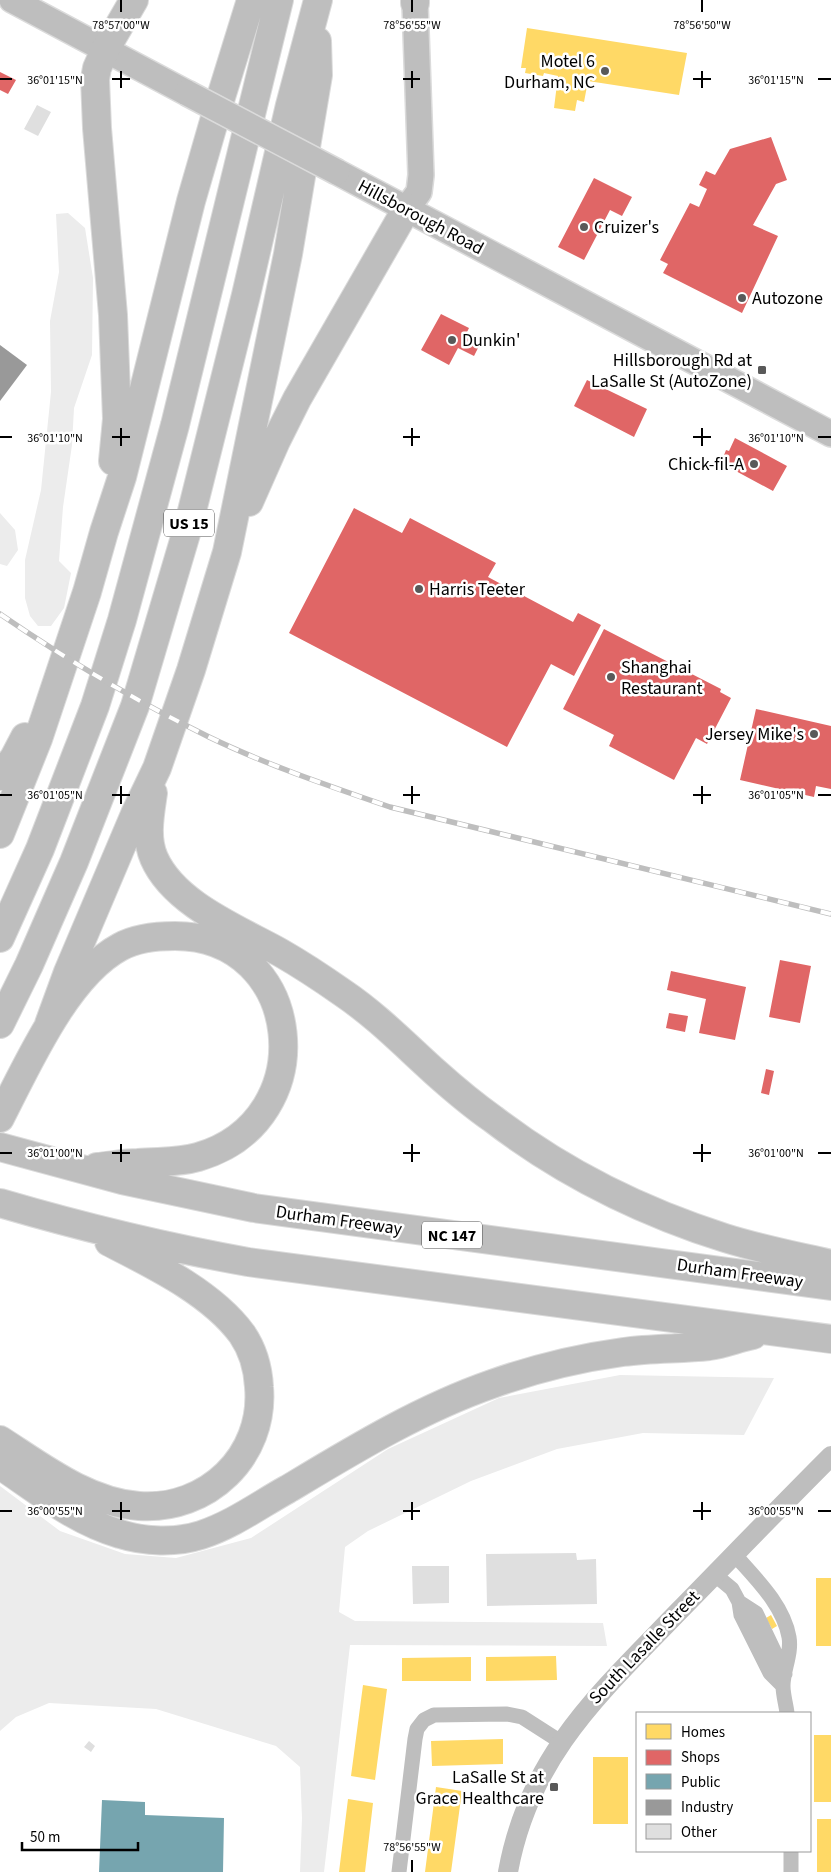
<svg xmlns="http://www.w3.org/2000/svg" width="831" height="1872" font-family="'Source Sans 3',sans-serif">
<rect width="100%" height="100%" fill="#fff"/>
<path fill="#ececec" d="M68,213L85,228L93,278L92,355L74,408L72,445L63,507L59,561L71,573L64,608L51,626H38L30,616L25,598V560L41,490L51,392L50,321L59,272L56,214Z
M0,513L15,530L18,550L7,566L0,564Z
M620,1375L774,1378L744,1435L643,1433L557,1449L471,1481L368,1531L345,1547L339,1612L355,1621L603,1623L607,1646L350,1645L324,1872H300L302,1818L300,1767L276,1746L156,1709L49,1703L16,1717L0,1731V1486L60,1531L125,1554L176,1558L251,1538L388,1449L499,1398Z"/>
<path fill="#ffd966" d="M527,28L687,53L679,95L588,81L584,102L577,100L575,111L554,108L558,76L544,73L543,76L525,73L526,68H521Z
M816,1578H831V1646H816Z
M771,1615L777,1626L772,1629L766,1618Z
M556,1656L557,1680L486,1681V1657Z
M471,1657V1681H402V1658Z
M363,1685L387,1689L375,1780L351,1776Z
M814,1735H831V1802H814Z
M503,1739V1764L432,1766L431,1741Z
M593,1757H628V1824H593Z
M436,1787L462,1791L451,1872H425Z
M348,1799L373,1803L365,1872H339Z
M817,1819H831V1872H817Z"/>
<path fill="#e06666" d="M0,72L16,80L8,94L0,90Z
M771,137L787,180L776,184L753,225L778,236L742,313L663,273L668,264L660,260L690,203L699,207L707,189L699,185L706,171L715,175L730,149Z
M594,178L632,197L622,216L610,210L584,260L558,247Z
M441,314L469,328L466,334L481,342L474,356L458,348L449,365L421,350Z
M587,380L647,409L634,437L574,406Z
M735,438L787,466L773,491L721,463L726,450L729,451Z
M354,508L402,533L410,518L496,563L488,577L573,622L578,613L601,625L574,676L551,664L507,747L289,633Z
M604,629L721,689L720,692L731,698L707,744L696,738L674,780L609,746L614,735L563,709Z
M756,709L831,726V789L816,786L814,797L740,780Z
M780,960L811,966L800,1023L769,1017Z
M671,971L746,987L735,1040L699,1033L706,999L667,990Z
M669,1013L688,1016L685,1032L666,1028Z
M766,1069L774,1071L769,1095L761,1093Z"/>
<path fill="#76a5af" d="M102,1800L145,1802V1815L224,1818L223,1872H99Z"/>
<path fill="#999" d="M0,345L27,365L0,401Z"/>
<path fill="#dfdfdf" d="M37,105L51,112L38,136L24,129Z
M576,1553L577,1560L596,1559L597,1604L487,1606L486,1554Z
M412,1566H449V1603L413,1604Z
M89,1741L95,1746L91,1752L84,1747Z"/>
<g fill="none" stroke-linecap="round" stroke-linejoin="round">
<g stroke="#dbdbdb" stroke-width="28">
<path id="primary" d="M12,0L187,93
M337,172L831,434
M407,208L419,192L421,175L415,3"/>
</g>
<g stroke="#dbdbdb" stroke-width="30">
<path id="motorway" d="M415,3V0
M113,461L117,419L113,315L97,128L95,79L97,68L105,50L134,0
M249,502L276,441L297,399L407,208
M0,776L14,758L25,737
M153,793C150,814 145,838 154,858C174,904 238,929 281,953C302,965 323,979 343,993C377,1016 405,1045 435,1072C454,1089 473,1105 493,1119C562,1172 643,1212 725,1238C760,1249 796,1256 831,1264
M0,834L38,739L87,592L104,532L122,477L191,201L221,97L251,0
M0,938L40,849L95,706L122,620L175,425L279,0
M0,1024L29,965L74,862L135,706L188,527L246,295L290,105L318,0
M49,1024L68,972L135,814L157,768L191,670L227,552L288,254L318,75L317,41
M0,1118C27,1066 66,976 120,947C136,938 156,936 175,936C304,936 325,1120 198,1157C178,1163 158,1161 138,1163C124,1163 110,1166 97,1167
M0,1147L122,1180L254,1208L831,1286
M0,1203C82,1227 164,1247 248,1262L831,1339
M0,1440C42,1467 87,1502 139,1506C207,1511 265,1456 259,1387C258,1368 253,1350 242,1334C212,1293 154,1265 109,1242
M0,1465C39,1491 75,1521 120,1534C145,1542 176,1543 201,1535C234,1524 259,1505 288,1489C353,1450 420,1409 492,1384C534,1369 579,1358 623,1352C652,1348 681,1349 709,1346C724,1344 738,1338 753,1335"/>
</g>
<path stroke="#bebebe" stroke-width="15" d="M734,1554C755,1578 783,1604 789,1637C792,1654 783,1670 783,1686C783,1695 786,1704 787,1713
M714,1574L732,1589L739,1602L741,1615L770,1673L783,1686
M739,1602L756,1613L785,1674
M791,1851V1872
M399,1872L415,1739L417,1729L424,1720L434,1715L507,1714L522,1717L561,1742"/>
<path stroke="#bebebe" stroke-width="20" d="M508,1872C529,1755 601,1692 680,1610C730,1559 780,1507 831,1456"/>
<use href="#primary" stroke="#bebebe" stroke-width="25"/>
<use href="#motorway" stroke="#bebebe" stroke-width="28"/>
<g stroke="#bebebe" stroke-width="5.5">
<path id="rail" d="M0,614C67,660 136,701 209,737C267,765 329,786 390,807L831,914"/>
</g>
<use href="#rail" stroke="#fff" stroke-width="4" stroke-dasharray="11" stroke-linecap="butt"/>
<g stroke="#dbdbdb" stroke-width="28" stroke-linecap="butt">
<path id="primary-bridge" d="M187,93L337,172"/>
</g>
<use href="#primary-bridge" stroke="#bebebe" stroke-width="25"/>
</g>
<path fill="none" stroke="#000" stroke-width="2" d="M121,0V12M412,0V12M702,0V12M121,71V88M412,71V88M702,71V88M0,79H12M112,79H130M403,79H420M693,79H711M818,79H831M121,428V446M412,428V446M702,428V446M0,437H12M112,437H130M403,437H420M693,437H711M818,437H831M121,786V804M412,786V804M702,786V804M0,795H12M112,795H130M403,795H420M693,795H711M818,795H831M121,1144V1162M412,1144V1162M702,1144V1162M0,1153H12M112,1153H130M403,1153H420M693,1153H711M818,1153H831M121,1502V1520M412,1502V1520M702,1502V1520M0,1511H12M112,1511H130M403,1511H420M693,1511H711M818,1511H831M412,1860V1872"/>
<g fill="#595959" stroke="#fff" stroke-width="2">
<circle cx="605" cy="71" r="5"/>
<circle cx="584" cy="227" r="5"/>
<circle cx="742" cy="298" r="5"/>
<circle cx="452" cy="340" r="5"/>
<rect x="757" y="365" width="10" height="10" rx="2.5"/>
<circle cx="754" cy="464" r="5"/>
<circle cx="419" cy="589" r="5"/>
<circle cx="611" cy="677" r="5"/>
<circle cx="814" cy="734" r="5"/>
<rect x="549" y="1782" width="10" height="10" rx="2.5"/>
</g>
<g text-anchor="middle" stroke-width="5" stroke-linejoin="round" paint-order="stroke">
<g fill="#fff" stroke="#4c4c4c" stroke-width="1">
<rect x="164" y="509.5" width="50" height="27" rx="4"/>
<rect x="422" y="1221.5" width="60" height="27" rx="4"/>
</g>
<g font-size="16" font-weight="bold" fill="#000">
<text x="189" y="529">US 15</text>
<text x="452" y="1241">NC 147</text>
</g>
<g font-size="18" fill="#000" stroke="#fff" text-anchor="end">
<text x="595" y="67">Motel 6<tspan x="595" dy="21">Durham, NC</tspan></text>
<text x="594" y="233" text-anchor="start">Cruizer's</text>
<text x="752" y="304" text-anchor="start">Autozone</text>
<text x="462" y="346" text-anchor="start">Dunkin'</text>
<text x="752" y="366">Hillsborough Rd at<tspan x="752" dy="21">LaSalle St (AutoZone)</tspan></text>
<text x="744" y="470">Chick-fil-A</text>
<text x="429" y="595" text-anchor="start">Harris Teeter</text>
<text x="621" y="673" text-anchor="start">Shanghai<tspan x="621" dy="21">Restaurant</tspan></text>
<text x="804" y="740">Jersey Mike's</text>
<text x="544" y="1783">LaSalle St at<tspan x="544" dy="21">Grace Healthcare</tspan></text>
</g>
<g font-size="18" fill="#000" stroke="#fff">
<text transform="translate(421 217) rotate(28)" y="6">Hillsborough Road</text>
<text transform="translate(339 1220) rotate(8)" y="6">Durham Freeway</text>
<text transform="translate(740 1273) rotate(8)" y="6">Durham Freeway</text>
<text transform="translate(644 1647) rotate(-46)" y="6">South Lasalle Street</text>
</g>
</g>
<g font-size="12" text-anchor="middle" fill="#000" stroke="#fff" stroke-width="5" stroke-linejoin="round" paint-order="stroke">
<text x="121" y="29">78°57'00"W</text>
<text x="412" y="29">78°56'55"W</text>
<text x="702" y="29">78°56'50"W</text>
<text x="55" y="84">36°01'15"N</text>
<text x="776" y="84">36°01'15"N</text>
<text x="55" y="442">36°01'10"N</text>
<text x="776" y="442">36°01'10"N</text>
<text x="55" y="799">36°01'05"N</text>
<text x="776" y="799">36°01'05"N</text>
<text x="55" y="1157">36°01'00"N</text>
<text x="776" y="1157">36°01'00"N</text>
<text x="55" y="1515">36°00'55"N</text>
<text x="776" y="1515">36°00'55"N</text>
<text x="412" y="1851">78°56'55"W</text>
</g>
<rect x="636" y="1712" width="175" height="140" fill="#ffffff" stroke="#999999"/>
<rect x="646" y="1724" width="25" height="15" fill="#ffd966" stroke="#999999"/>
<text x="681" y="1737" font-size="15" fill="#000000">Homes</text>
<rect x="646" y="1750" width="25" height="15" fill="#e06666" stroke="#999999"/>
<text x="681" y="1762" font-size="15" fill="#000000">Shops</text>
<rect x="646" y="1774" width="25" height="15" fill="#76a5af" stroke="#999999"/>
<text x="681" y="1787" font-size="15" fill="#000000">Public</text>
<rect x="646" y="1800" width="25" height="15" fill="#999999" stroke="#999999"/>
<text x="681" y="1812" font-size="15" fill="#000000">Industry</text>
<rect x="646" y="1824" width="25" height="15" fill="#dfdfdf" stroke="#999999"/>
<text x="681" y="1837" font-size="15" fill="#000000">Other</text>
<path d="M22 1842v8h116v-8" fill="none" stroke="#000000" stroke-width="2.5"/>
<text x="30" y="1842" font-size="15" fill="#000000" stroke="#ffffff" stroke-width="4" paint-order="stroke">50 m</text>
</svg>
